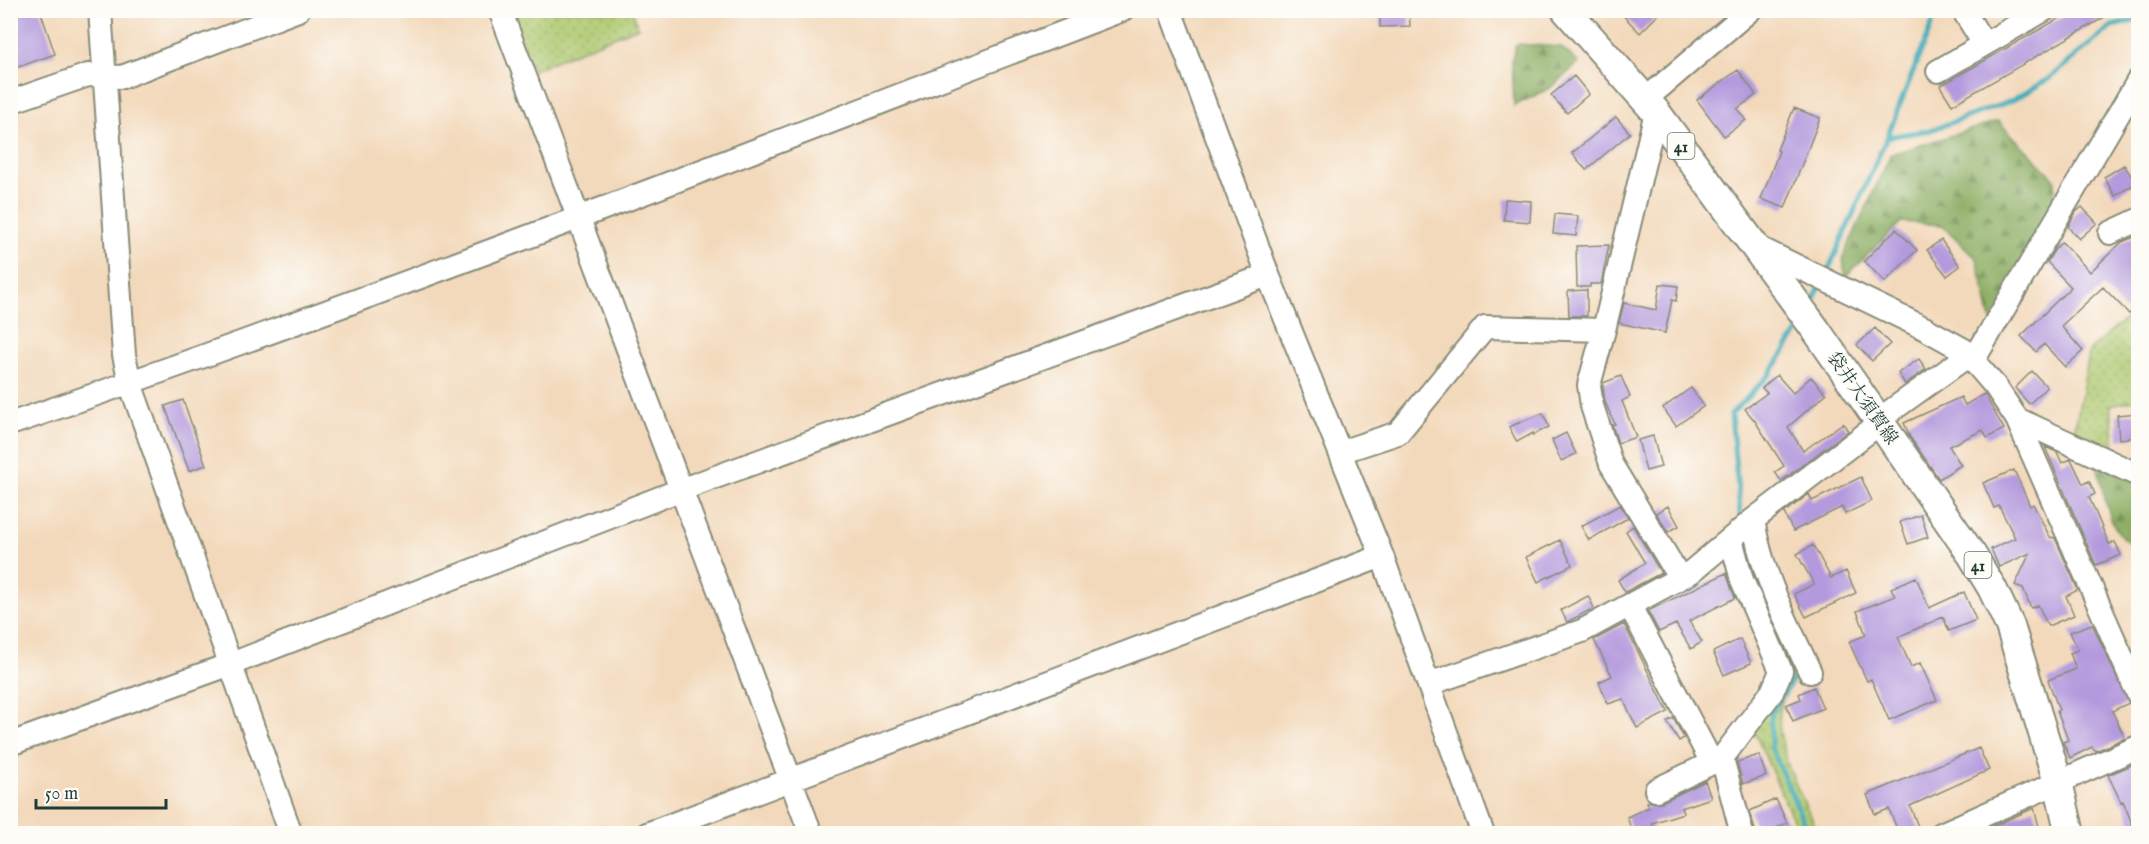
<svg xmlns="http://www.w3.org/2000/svg" width="2149" height="844" font-family="'IM FELL English','Noto Serif JP',serif">
<defs>
<pattern id="green-dots" width="8" height="8" patternUnits="userSpaceOnUse" patternTransform="scale(1.5)"><rect width="8" height="8" fill="#aec86e"/><path d="M2 2h.1M6 6h.1" fill="none" stroke="#8da45b" stroke-width="1.8" stroke-linecap="round"/></pattern>
<pattern id="forest-firs" width="22" height="20" patternUnits="userSpaceOnUse" patternTransform="scale(1.5)"><rect width="22" height="20" fill="#8aac61"/><path d="M5 1l3.5 6h-7zM16 11l3.5 6h-7z" fill="#708d51"/></pattern>
</defs>
<rect width="100%" height="100%" fill="#fdfcf7"/>
<filter id="ink" filterUnits="userSpaceOnUse"><feTurbulence type="fractalNoise" baseFrequency=".0167" numOctaves="2"/><feDisplacementMap in="SourceGraphic" scale="12" xChannelSelector="R" yChannelSelector="G"/><feConvolveMatrix kernelMatrix="1 2 1 2 8 2 1 2 1" color-interpolation-filters="sRGB"/></filter>
<filter id="wash" filterUnits="userSpaceOnUse"><feTurbulence type="fractalNoise" baseFrequency=".008" numOctaves="4" result="noise"/><feDisplacementMap in="SourceGraphic" scale="24" xChannelSelector="R" yChannelSelector="G"/><feGaussianBlur stdDeviation="1.35" result="paint"/><feColorMatrix in="noise" values="0 0 0 0 0 0 0 0 0 0 0 0 0 0 0 0 0 1.4 0 .05"/><feComposite in="paint" operator="in"/></filter>
<g filter="url(#wash)">
<rect width="100%" height="100%" fill="#f3d9bb"/>
<path fill="url(#green-dots)" stroke="#668251" stroke-width="1.5" d="M510,11H632L638,27L533,70Z
M2138,308V399L2111,405L2116,460L2073,437L2090,350Z
M1732,543L1753,544L1804,670C1796,679 1784,693 1781,705C1772,746 1802,797 1819,833H1799L1753,729L1784,672Z"/>
<path fill="url(#forest-firs)" stroke="#54744a" stroke-width="1.5" d="M1516,44L1561,47L1579,63L1550,88L1514,106L1512,59Z
M1998,121L2055,179L2054,225L1993,329L1977,259L1942,225L1901,222L1845,277L1843,257L1891,154Z
M2094,455L2138,481V548C2134,545 2127,542 2122,537C2105,519 2102,478 2094,455Z"/>
<g fill="none" stroke-linecap="round" stroke-linejoin="round">
<path stroke="#3aabb7" stroke-width="5" d="M1887,137L1931,130L2011,101L2047,80L2112,26L2138,20
M1826,275L1887,137L1932,24L1935,10
M1810,307L1822,283
M1741,523L1731,414L1769,375L1801,327
M1776,631L1793,668L1791,683L1771,713V747L1809,834
M285,783L303,834"/>
</g>
<g id="blocks">
<path fill="#b399dd" d="M10,10H40L55,54L10,70Z
M1380,10H1409L1410,26L1380,27Z
M1618,10H1663L1640,33Z
M2074,10H2117L1952,105L1940,86Z
M1738,70L1756,95L1737,109L1746,120L1724,136L1697,100Z
M1574,76L1589,94L1567,113L1551,95Z
M1794,108L1820,118L1785,208L1761,199L1779,151L1777,150Z
M1616,117L1630,133L1586,170L1572,153Z
M2124,165L2136,183L2115,196L2104,177Z
M1505,199L1531,201L1530,222L1504,220Z
M2082,207L2097,223L2079,239L2068,227L2076,212Z
M1555,214L1578,216L1576,236L1553,234Z
M1896,229L1917,250L1885,282L1864,261Z
M2139,235V305L2129,314L2103,287L2061,326L2083,351L2065,367L2044,344L2036,352L2021,336L2071,287L2047,262L2055,249L2062,242L2090,272L2122,242Z
M1941,240L1960,266L1947,276L1927,250Z
M1609,245L1601,284H1590V287H1577L1576,246Z
M1660,284L1678,286L1676,301L1672,300L1665,333L1619,323L1624,303L1656,310Z
M1587,290V316H1569L1568,291Z
M1875,328L1890,344L1872,361L1857,345Z
M1919,359L1926,369L1905,384L1898,373Z
M2032,371L2047,387L2029,404L2015,388Z
M1777,375L1793,393L1811,377L1826,394L1788,427L1803,451L1843,423L1848,431L1781,481L1775,472L1784,466L1755,421L1745,409L1767,393L1762,388Z
M1621,376L1630,397L1622,401L1636,437L1618,443L1612,425L1615,424L1605,402L1603,386V383Z
M1691,388L1704,406L1676,426L1663,408Z
M1984,394L2004,429L1987,438L1983,430L1949,446L1961,465L1939,479L1910,437L1904,423L1961,397L1965,405Z
M183,400L206,465L189,471L165,406Z
M1543,413L1549,427L1533,435V433L1517,442L1509,427Z
M2139,413V437L2119,439L2117,415Z
M1566,433L1576,454L1561,461L1552,440Z
M1653,436L1661,467L1646,471L1638,440Z
M2045,447L2057,452L2062,463L2071,459L2083,484L2089,481L2095,494L2089,497L2109,544L2115,542L2121,555L2096,565Z
M2014,470L2030,506L2033,504L2050,537L2055,538L2078,590L2066,596L2074,615L2048,626L2038,605L2031,608L2023,588L2015,585L2030,553L1999,567L1991,549L2015,538L1999,506L1994,508L1983,483Z
M1861,477L1872,501L1845,514L1842,507L1793,531L1784,513L1809,494L1812,501Z
M1620,505L1628,518L1589,540L1581,526Z
M1668,506L1679,526L1668,532L1656,513Z
M1921,515L1928,537L1908,544L1900,522Z
M1633,526L1661,573L1625,592L1618,580L1645,563L1626,531Z
M1560,540L1572,565L1538,582L1526,557Z
M1813,545L1831,578L1846,571L1856,593L1806,617L1794,594L1814,584L1797,554Z
M1726,573L1735,598L1689,621L1702,642L1691,649L1676,624L1659,632L1648,611Z
M1916,577L1929,608L1964,592L1976,620L1949,631L1943,617L1898,637L1911,667L1920,663L1937,700L1889,720L1871,679L1867,681L1849,642L1866,635L1857,611L1895,596L1891,588Z
M1588,596L1594,608L1567,622L1561,610Z
M1624,624L1668,712L1637,728L1623,699L1608,704L1599,682L1612,676L1594,640Z
M2092,624L2129,703L2112,711L2125,738L2096,751L2092,747L2070,758L2063,742L2068,740L2057,711L2059,710L2048,680L2076,669L2070,653L2078,650L2070,632Z
M1740,639L1751,663L1724,675L1713,652Z
M1814,687L1823,708L1793,721L1786,705L1801,699L1799,694Z
M1673,718L1684,738L1679,741L1667,722Z
M1979,748L1989,770L1910,806L1921,834H1899L1889,809L1875,814L1867,795Z
M1759,755L1766,776L1743,784L1737,762Z
M2139,762V834H2136L2123,801L2121,802L2108,775Z
M1705,781L1711,798L1681,808L1683,813L1652,823L1654,829L1643,834H1633L1627,817L1649,807L1647,802H1662Z
M1776,799L1787,823L1764,834H1756L1750,811Z
M2034,808L2041,834H1976Z"/>
</g>
</g>
<g filter="url(#ink)">
<use href="#blocks" fill-opacity="0" stroke="#898b78" stroke-width="1.5"/>
<g fill="none" stroke-linecap="round" stroke-linejoin="round">
<g stroke="#898b78" stroke-width="26">
<path id="minor" d="M100,10L124,355L130,383L291,834
M500,10L811,834
M1170,10L1268,275L1382,556L1483,834
M1963,10L1984,44
M1938,71L2044,10
M1646,99L1750,10
M10,102L88,75L122,77L298,10
M1656,112L1604,330L1589,385L1592,406L1611,464L1680,578
M2110,233L2138,220
M1755,246L1924,328L1964,350L1995,386L2017,419L2138,694
M1973,361L2138,81
M2017,419L2138,475
M1878,420L1969,355
M10,424C384,296 753,151 1122,10
M1340,452L1398,433L1485,327L1604,330
M1753,520C1762,575 1787,622 1810,672
M1630,606L1712,763
M1429,684L1582,631L1691,572L1753,520L1880,423
M10,744L231,664L680,490L1268,275
M1722,758L1772,692L1781,671L1742,580L1731,539
M1656,790L1722,758L1742,834
M647,834L1382,556
M1941,834L2138,747"/>
</g>
<g stroke="#898b78" stroke-width="32">
<path id="major" d="M1566,10L1656,112L1816,330L1972,555L1992,588L2010,626L2058,782L2070,834"/>
</g>
<use href="#minor" stroke="#fff" stroke-width="22"/>
<use href="#major" stroke="#fff" stroke-width="28"/>
</g>
</g>
<g text-anchor="middle" stroke-width="4.5" stroke-linejoin="round" paint-order="stroke">
<g fill="#fdfcf7" stroke="#62766e" stroke-width="1.5">
<rect x="1667.5" y="133" width="27" height="26" rx="4.5"/>
<rect x="1964.5" y="552" width="27" height="26" rx="4.5"/>
</g>
<g font-size="16" font-weight="bold" fill="#1f3d34">
<text x="1681" y="152">41</text>
<text x="1978" y="571">41</text>
</g>
<g font-size="18" fill="#1f3d34" stroke="#fdfcf7">
<text transform="translate(1863 398) rotate(55)" y="6">袋井大須賀線</text>
</g>
</g>
<rect width="2149" height="844" fill="none" stroke="#fdfcf7" stroke-width="36"/>
<path d="M36 799v9h130v-9" fill="none" stroke="#1f3d34" stroke-width="3"/>
<text x="45" y="799" font-size="18" fill="#1f3d34" stroke="#fdfcf7" stroke-width="4.5" paint-order="stroke">50 m</text>
</svg>
